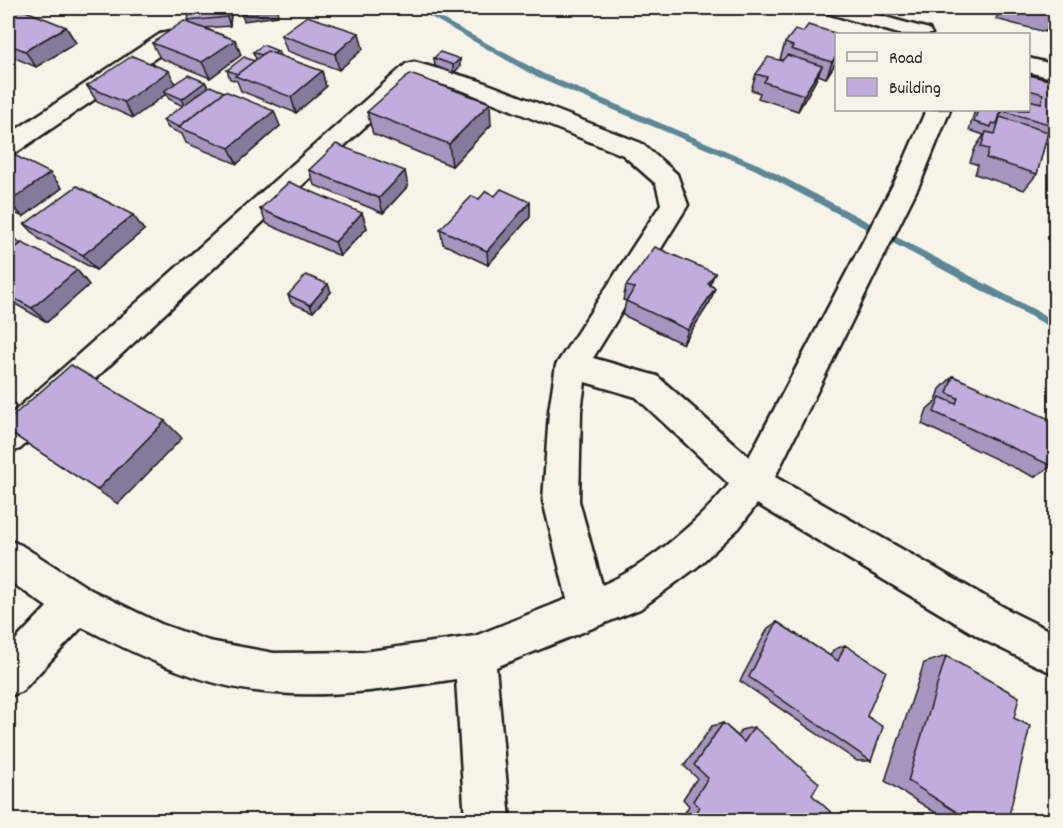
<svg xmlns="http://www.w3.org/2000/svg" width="1063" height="828" font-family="Dekko,sans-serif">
<rect width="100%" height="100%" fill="#f7f3e8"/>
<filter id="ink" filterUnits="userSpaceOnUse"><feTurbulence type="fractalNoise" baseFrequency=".0167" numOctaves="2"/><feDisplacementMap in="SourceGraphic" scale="12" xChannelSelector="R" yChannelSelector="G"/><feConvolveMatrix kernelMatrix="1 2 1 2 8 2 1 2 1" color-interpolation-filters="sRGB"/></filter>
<g filter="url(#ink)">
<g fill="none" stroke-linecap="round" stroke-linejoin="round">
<path fill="#5c8796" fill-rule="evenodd" d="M415,8H422L544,74L760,165L1056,321V330L754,169L538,78Z"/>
<g stroke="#1c1c1c" stroke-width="5">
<path id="minor" d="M821,8H852L929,29L932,34H899L824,12Z
M168,32L176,34L179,39L176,44L17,152L8,154V135L160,34Z
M1028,58L1056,65V79L1028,72Z
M414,62L480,81L641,143L677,174L688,205L593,358L657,376L749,457L896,179L926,110H950L922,179L775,477L1014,613L1056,634V675L986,641L757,504L739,528L697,567L640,609L496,667L510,820H465L456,679C396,688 336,698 275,693C206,689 142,657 82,627L22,691L8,697V648L47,607L8,580V540L21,545L91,590L161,624L209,641L274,653L363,652L475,636L567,599L543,501L549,411L556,365L661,204L656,184L623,155L464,91L418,77L20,449L8,453V417L406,64ZM585,382L636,397L729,484C701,520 644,568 602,585L579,501L581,411Z"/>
</g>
<use href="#minor" fill="#f7f3e8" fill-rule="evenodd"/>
</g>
<path fill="#a695be" stroke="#1c1c1c" stroke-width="1.5" d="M1001,8H1056V16L1045,32L996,19Z
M231,12L230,26L204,28L235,40L241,55L210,78L160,58L152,43L189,23L188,21Z
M8,15L66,27L76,43L36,67L8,55Z
M803,32L837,34V61L826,78L818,75L815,82L798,111L758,98L760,93L751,90L756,74L782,61L783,60L780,59L785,43Z
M281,35L363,49L339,70L287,51Z
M278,51L280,56L322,71L326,87L296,113L241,91L237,81L230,79L227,70L254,61L256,59L253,52Z
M434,58L460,67L453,73L435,66Z
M1029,75L1056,82V145L1055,146L1045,143L1037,174L1024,190L975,174L978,165L970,162L975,148L984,135L969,130L975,110H1001L999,116L1004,110H1029Z
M205,82L208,87L280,126L237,164L186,143L182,134L168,128L163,120L183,106L169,99L166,94L133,118L97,102L87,86Z
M367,112L491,125L452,166L373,134Z
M8,152L62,188L23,217L8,210Z
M309,170L408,186L383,213L314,185Z
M495,196L530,202V217L488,265L443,244L440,229L479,199Z
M260,209L362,213L367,228L340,256L267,224Z
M25,224L144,230L96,270L39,239Z
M8,234L21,244L77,270L89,285L47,322L8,300Z
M715,273L710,285L715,288L710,302L683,344L623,315L626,301L623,300L626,286Z
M331,292L313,312L291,303L288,295Z
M953,376L1052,466L1034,477L922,424L927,409L936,401L940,389Z
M777,622L830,656L833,650L845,645L871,761H857L740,681L768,628Z
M946,656L1014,718L1008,820H947L885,781L924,663Z
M723,723L738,736L741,730L754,727L833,820H680L689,806L683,799L697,778L684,766L712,726Z
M602,813L606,815L607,820H554Z"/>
<path fill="#87799b" stroke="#1c1c1c" stroke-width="1.5" d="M228,8H229L231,12L230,26L227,17Z
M277,8L278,16L244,21L241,13Z
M66,27L76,43L36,67L25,51Z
M359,33L363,49L339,70L335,54Z
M235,40L241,55L210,78L202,62Z
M837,55V61L826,78L832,62Z
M460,59V67L453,73V65Z
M822,66L815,82L798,111L804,95Z
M169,71L177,87L164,91L166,94L133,118L124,102Z
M322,71L326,87L296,113L291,97Z
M205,82L209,90L186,107L182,99Z
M490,103L491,125L452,166L449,144Z
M274,111L280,126L237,164L229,148Z
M405,171L408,186L383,213L379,198Z
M50,173L62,188L23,217L9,202Z
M530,202V217L488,265L487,251Z
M362,213L367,228L340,256L335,242Z
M133,215L144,230L96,270L83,255Z
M16,239L30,253L8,271V245Z
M77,270L89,285L47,322L32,308Z
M328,284L331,292L313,312L310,305Z
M715,288L710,302L683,344L688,330Z
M8,339L16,346L8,352Z
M165,421L182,438L118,504L97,490Z"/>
<path fill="#c1addd" stroke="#1c1c1c" stroke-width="1.5" d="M18,8L66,27L25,51L8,44V15Z
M190,8H228L227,17L188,21Z
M240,8H275L241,13Z
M1021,8H1056V16L1055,17Z
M307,16L359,33L335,54L281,35Z
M184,21L235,40L202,62L152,43Z
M808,25L838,34H837V55L832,62L791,49L793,46L785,43L795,30L803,32Z
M263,45L278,51L274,54L267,51L261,55L253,52Z
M267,51L322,71L291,97L235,76Z
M440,52L460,59L453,65L434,58Z
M787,55L822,66L804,95L764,82L767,77L756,74L768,57L782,61Z
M132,56L169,71L124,102L87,86Z
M244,57L254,61L237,74L227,70Z
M410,74L490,103L449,144L367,112Z
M188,75L205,82L182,99L164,91Z
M1029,75L1056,82V126L1006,112V110H1029V100L1041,103L1043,94L1029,90Z
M210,86L224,92L179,127L163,120Z
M225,91L274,111L229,148L178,127Z
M978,110H1001L998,121L996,124L992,123L991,127L974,122Z
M1000,117L1048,132L1037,174L986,158L989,149L981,147L986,132L995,134Z
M336,144L405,171L379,198L309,170Z
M8,152L50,173L9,202L8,201Z
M289,182L362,213L335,242L260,209Z
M77,186L133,215L83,255L25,224Z
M501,189L530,202L487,251L440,229L472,196L479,199L486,191L495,196Z
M8,234L16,239L8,245Z
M22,243L77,270L32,308L8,295V254Z
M655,247L715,273L708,284L715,288L688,330L626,301L635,288L626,286Z
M306,275L328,284L310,305L288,295Z
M71,365L165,421L97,490L8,431V420Z
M953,376L1056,422V451L1052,466L934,412L940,397L956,404L958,398L947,393Z
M777,622L838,661L845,645L886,671L867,716L883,727L871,761L749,677Z
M946,656L1019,697L1014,718L1030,726L1008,820H969L908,781Z
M723,723L744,742L754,727L819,783L812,795L835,816L833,820H691L699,807L693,801L708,778L694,765Z
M606,815L607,820H571Z"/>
</g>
<rect width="1063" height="828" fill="none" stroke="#f7f3e8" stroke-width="30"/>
<rect x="15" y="15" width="1033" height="798" fill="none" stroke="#1c1c1c" stroke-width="2" filter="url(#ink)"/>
<rect x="835" y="33" width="195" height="78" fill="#f7f3e8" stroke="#9f9d96" stroke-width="1.5"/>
<rect x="847" y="52" width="30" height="9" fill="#f7f3e8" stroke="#9f9d96" stroke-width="1.5"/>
<text x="889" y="63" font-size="18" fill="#1c1c1c">Road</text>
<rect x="847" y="78" width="30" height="18" fill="#c1addd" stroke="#9f9d96" stroke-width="1.5"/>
<text x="889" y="93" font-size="18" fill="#1c1c1c">Building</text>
</svg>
